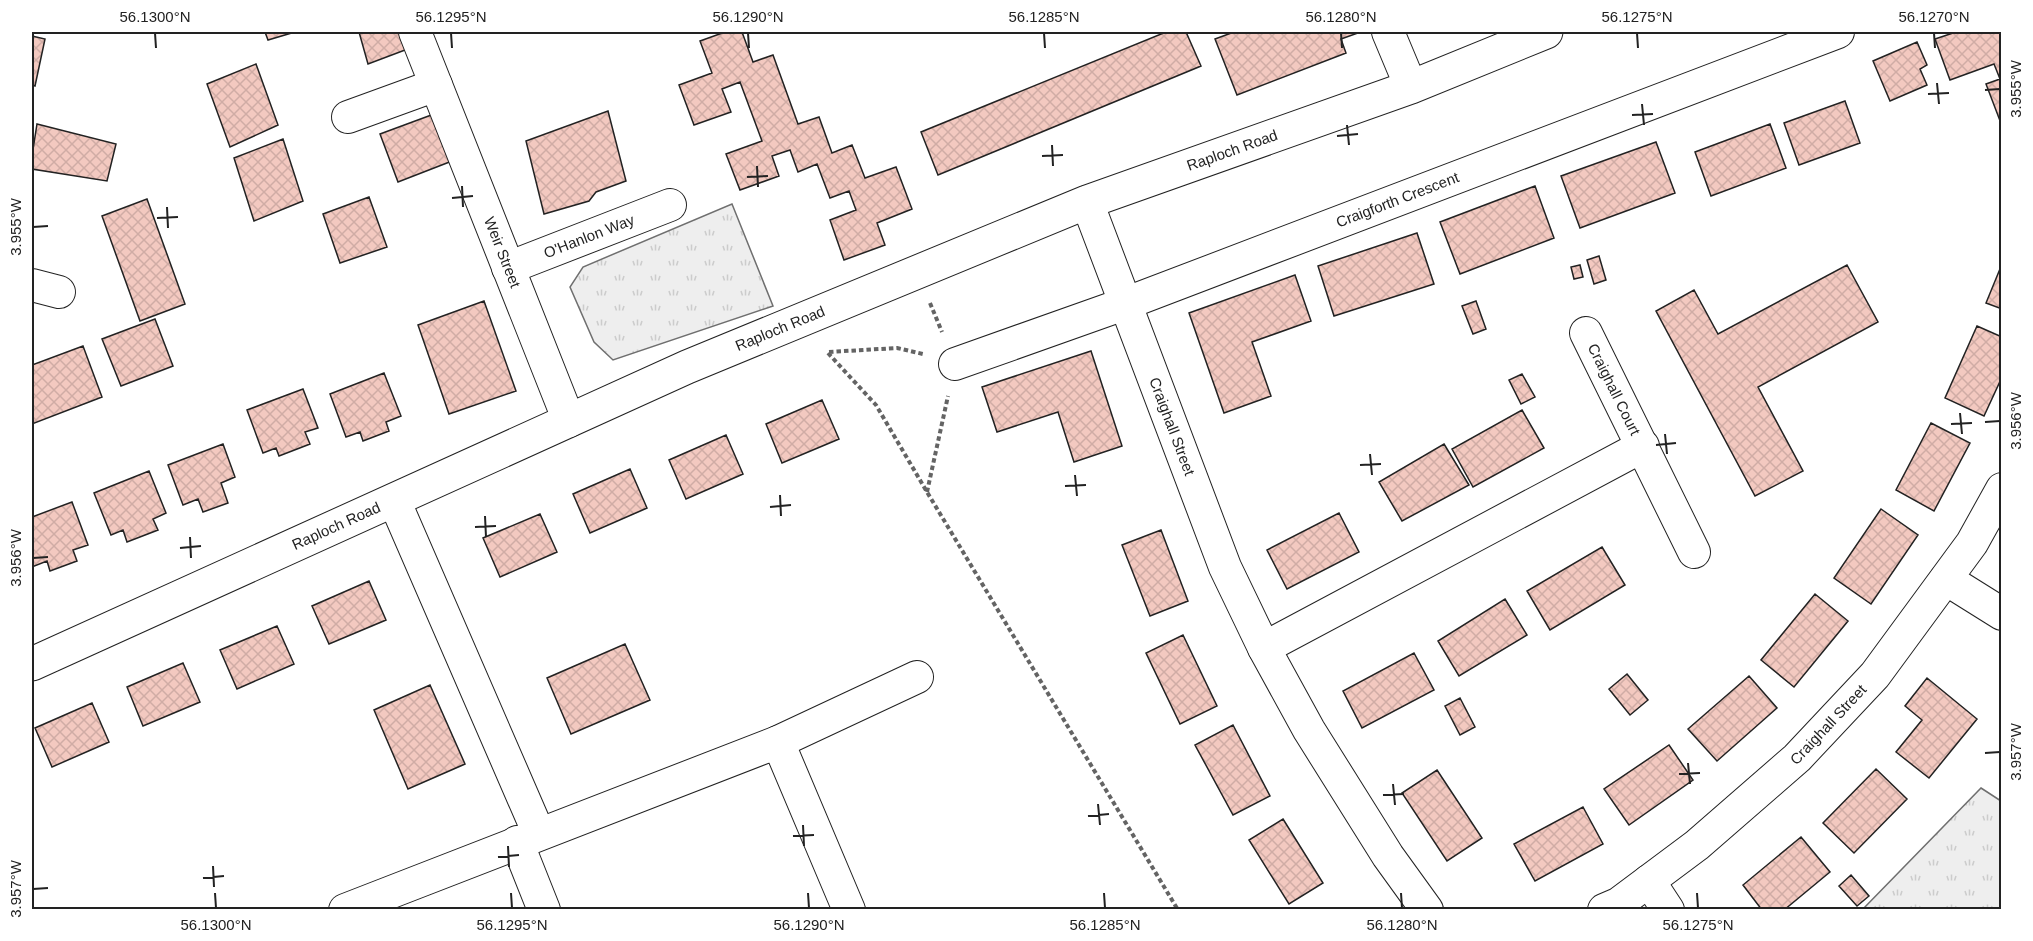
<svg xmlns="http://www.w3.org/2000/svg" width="2033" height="941" font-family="Helvetica,sans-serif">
<defs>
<pattern id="park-tufts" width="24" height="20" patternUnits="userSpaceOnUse" patternTransform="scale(1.5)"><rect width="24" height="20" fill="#eee"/><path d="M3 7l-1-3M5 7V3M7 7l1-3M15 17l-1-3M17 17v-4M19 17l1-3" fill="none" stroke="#ccc"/></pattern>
<pattern id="building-cross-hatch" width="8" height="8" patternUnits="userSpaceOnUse" patternTransform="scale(1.5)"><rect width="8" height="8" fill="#f3c9c0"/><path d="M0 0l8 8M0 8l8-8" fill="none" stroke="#d0aca5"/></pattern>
</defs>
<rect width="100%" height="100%" fill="#fff"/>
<path fill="url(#park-tufts)" stroke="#6f6f6f" stroke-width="1.5" d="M732,204L773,306L613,360L594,342L570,287L583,267Z
M1981,788L2001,801V909H1863Z"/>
<path fill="url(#building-cross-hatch)" stroke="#222" stroke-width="1.5" d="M265,32H295L268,40Z
M359,32H409L413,47L368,64Z
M725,32H742L753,62L773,55L798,124L819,117L832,153L852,145L865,178L896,167L912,209L877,223L885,245L844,260L830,220L856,210L849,191L830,198L817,164L798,172L790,150L772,156L779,176L740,190L726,154L762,141L740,82L722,89L731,112L694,125L679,85L712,73L700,41Z
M1166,32H1186L1201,66L938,175L921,132Z
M1234,32H1357L1358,33L1341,39L1346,53L1237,95L1215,39Z
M1956,32H2002V126L1986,84L2000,79L1994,64L1950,80L1935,39Z
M32,36L45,39L35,86L32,85Z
M1917,42L1927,65L1920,69L1927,85L1890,101L1873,61Z
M256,64L278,125L230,147L207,84Z
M1845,101L1860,143L1799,165L1784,123Z
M608,111L626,181L596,192L589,201L544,214L526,141Z
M434,114L452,161L398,182L380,134Z
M37,124L116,144L107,181L32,169V156Z
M1770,124L1786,168L1711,196L1695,152Z
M283,139L303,201L254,221L234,158Z
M1656,142L1675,193L1580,228L1561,176Z
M1535,186L1554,238L1460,274L1440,222Z
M369,197L387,247L340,263L323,214Z
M147,199L185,304L140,321L102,216Z
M1417,233L1434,284L1334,316L1318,266Z
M1599,256L1606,280L1594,284L1587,260Z
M2002,264V309L1986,303Z
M1580,265L1583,277L1574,279L1571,267Z
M1847,265L1878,322L1758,387L1803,471L1755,496L1656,311L1694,290L1718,334Z
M1295,275L1311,321L1252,342L1271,396L1224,413L1189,313Z
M484,301L516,391L449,414L418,325Z
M1476,301L1486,329L1473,334L1462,306Z
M155,319L173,366L121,386L102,339Z
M1977,326L2002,337V377L1984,416L1945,398Z
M83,346L102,397L32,424V365Z
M1091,351L1122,446L1074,462L1058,412L997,432L982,387Z
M384,373L401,416L386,422L389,431L363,441L360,432L346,437L330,394Z
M1522,374L1535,397L1521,404L1509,380Z
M303,389L318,428L305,432L310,444L279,456L276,448L263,453L247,410Z
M822,400L839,439L782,463L766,424Z
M1522,410L1544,448L1473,487L1452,449Z
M1931,423L1970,443L1934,511L1896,490Z
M726,435L743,474L686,499L669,460Z
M223,444L235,477L221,483L228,503L203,512L198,499L183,505L168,465Z
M1444,444L1469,485L1402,521L1379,482Z
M630,469L647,508L590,533L573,494Z
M149,471L166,513L153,519L158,530L127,542L123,530L111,535L94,493Z
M72,502L88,545L73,550L77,561L50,571L47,561L32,567V517Z
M1881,509L1918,535L1871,604L1834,578Z
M1339,513L1359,552L1287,589L1267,550Z
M540,514L557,552L500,577L483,538Z
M1161,530L1188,601L1150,616L1122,545Z
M1602,547L1625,585L1550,630L1527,591Z
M369,581L386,620L329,644L312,606Z
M1815,594L1848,621L1794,687L1761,660Z
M1505,599L1527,635L1459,676L1438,641Z
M277,626L294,664L237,689L220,650Z
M1183,635L1217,706L1180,724L1146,653Z
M625,644L650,700L571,734L547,678Z
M1414,653L1434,690L1362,728L1343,691Z
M183,663L200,702L143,726L127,687Z
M1627,674L1648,700L1630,715L1609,689Z
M1749,676L1777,708L1717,761L1688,729Z
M1927,678L1977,719L1929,778L1896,752L1922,720L1905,706Z
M430,685L465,764L408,789L374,710Z
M1460,698L1475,727L1460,735L1445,706Z
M92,703L109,742L52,767L35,728Z
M1233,725L1270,796L1233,815L1195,745Z
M1669,745L1693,780L1629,825L1604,789Z
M1876,769L1907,799L1854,853L1823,823Z
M1437,770L1482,838L1447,861L1402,793Z
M1583,807L1603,844L1535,881L1514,844Z
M1283,819L1323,883L1289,904L1249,840Z
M1801,837L1830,872L1784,910H1762L1743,885Z
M1851,875L1869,896L1857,906L1839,886Z"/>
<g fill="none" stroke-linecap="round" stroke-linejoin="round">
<g stroke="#222" stroke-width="34">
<g id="street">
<path id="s1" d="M415,32L569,421"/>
<path d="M1388,32L1411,87"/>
<path d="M348,117L436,85"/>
<path id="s2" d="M1087,202L1225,567L1264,648L1309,730L1388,856L1427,910"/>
<path id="s3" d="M508,268L670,205"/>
<path d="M32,285L59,292"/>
<path id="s4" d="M1586,333L1694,552"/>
<path id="s5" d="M955,364L1127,303L1838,32"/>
<path d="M394,500L539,834"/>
<path d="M1946,579L2002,614"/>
<path d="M1264,648L1643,446"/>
<path d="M778,742L917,677"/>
<path d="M517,842L544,910"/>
<path d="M1649,881L1668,910"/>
<path d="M345,910L778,742L849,910"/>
<path id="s6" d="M1604,910L1618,904L1697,845L1797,758L1875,675L1972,543L2002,489"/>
</g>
</g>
<g stroke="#222" stroke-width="35">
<g id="secondary">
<path id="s7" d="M32,664L687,367L1087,202L1411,87L1546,32"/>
</g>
</g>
<path stroke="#646464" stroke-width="4" stroke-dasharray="4.5 3" stroke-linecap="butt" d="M930,303L942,332
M829,352L897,348L923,354
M828,353L876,405L927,492L1178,910
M927,492L948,396"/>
<use href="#street" stroke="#fff" stroke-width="32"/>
<use href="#secondary" stroke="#fff" stroke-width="33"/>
</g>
<path fill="none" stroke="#222" stroke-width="2" d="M155,33L156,48M451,33L452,48M748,33L749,48M1044,33L1045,48M1341,33L1342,48M1637,33L1638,48M1934,33L1935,48M1937,83L1939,104M1985,90L2000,89M1928,94L1949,93M1642,104L1644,125M1632,115L1653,114M1347,125L1349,145M1337,136L1358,134M1052,145L1053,166M1042,156L1063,155M757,166L758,187M747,177L768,176M462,186L463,207M452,198L473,196M167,207L168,228M157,218L178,217M33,227L48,226M1960,413L1962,434M1985,422L2000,421M1951,424L1972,423M1665,434L1667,454M1656,445L1676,443M1370,454L1372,475M1360,465L1381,464M1075,475L1077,496M1065,486L1086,485M780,495L781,516M770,507L791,505M485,516L486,537M475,527L496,526M190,537L191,558M180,548L201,546M33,558L48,557M1985,753L2000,752M1688,763L1690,784M1679,774L1700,773M1393,784L1395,805M1383,795L1404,794M1098,804L1100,825M1088,816L1109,814M803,825L804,846M793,836L814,835M508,846L509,867M498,857L519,855M213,866L214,887M203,878L224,876M33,889L48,888M215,893L216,908M511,893L512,908M808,893L809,908M1104,893L1105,908M1401,893L1402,908M1697,893L1698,908"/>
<g text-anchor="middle" stroke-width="4.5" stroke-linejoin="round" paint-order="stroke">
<g font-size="15" fill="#222" stroke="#fff">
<text dy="5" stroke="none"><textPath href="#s7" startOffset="1306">Raploch Road</textPath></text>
<text dy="5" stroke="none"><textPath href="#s5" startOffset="472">Craigforth Crescent</textPath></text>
<text dy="5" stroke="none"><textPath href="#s3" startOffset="87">O'Hanlon Way</textPath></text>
<text dy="5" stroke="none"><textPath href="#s1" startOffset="237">Weir Street</textPath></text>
<text dy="5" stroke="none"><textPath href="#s7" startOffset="820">Raploch Road</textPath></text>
<text dy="5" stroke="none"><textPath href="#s4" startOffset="63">Craighall Court</textPath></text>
<text dy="5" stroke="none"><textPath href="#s2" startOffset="240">Craighall Street</textPath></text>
<text dy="5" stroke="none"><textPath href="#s7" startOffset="334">Raploch Road</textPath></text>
<text dy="5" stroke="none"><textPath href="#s6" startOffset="292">Craighall Street</textPath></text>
</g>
</g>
<rect width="2033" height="941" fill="none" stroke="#ffffff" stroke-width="66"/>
<rect x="33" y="33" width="1967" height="875" fill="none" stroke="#222" stroke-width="2"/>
<g font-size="15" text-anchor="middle" fill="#222">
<text x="155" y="22">56.1300°N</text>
<text x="451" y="22">56.1295°N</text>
<text x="748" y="22">56.1290°N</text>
<text x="1044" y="22">56.1285°N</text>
<text x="1341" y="22">56.1280°N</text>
<text x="1637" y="22">56.1275°N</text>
<text x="1934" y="22">56.1270°N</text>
<text transform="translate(2016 89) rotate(-90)" y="5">3.955°W</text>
<text transform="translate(16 227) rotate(-90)" y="5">3.955°W</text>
<text transform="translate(2016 421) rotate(-90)" y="5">3.956°W</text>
<text transform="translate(16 558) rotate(-90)" y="5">3.956°W</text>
<text transform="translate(2016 752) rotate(-90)" y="5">3.957°W</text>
<text transform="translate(16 889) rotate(-90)" y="5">3.957°W</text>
<text x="216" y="930">56.1300°N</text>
<text x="512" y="930">56.1295°N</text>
<text x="809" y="930">56.1290°N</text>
<text x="1105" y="930">56.1285°N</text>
<text x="1402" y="930">56.1280°N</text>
<text x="1698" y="930">56.1275°N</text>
</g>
</svg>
